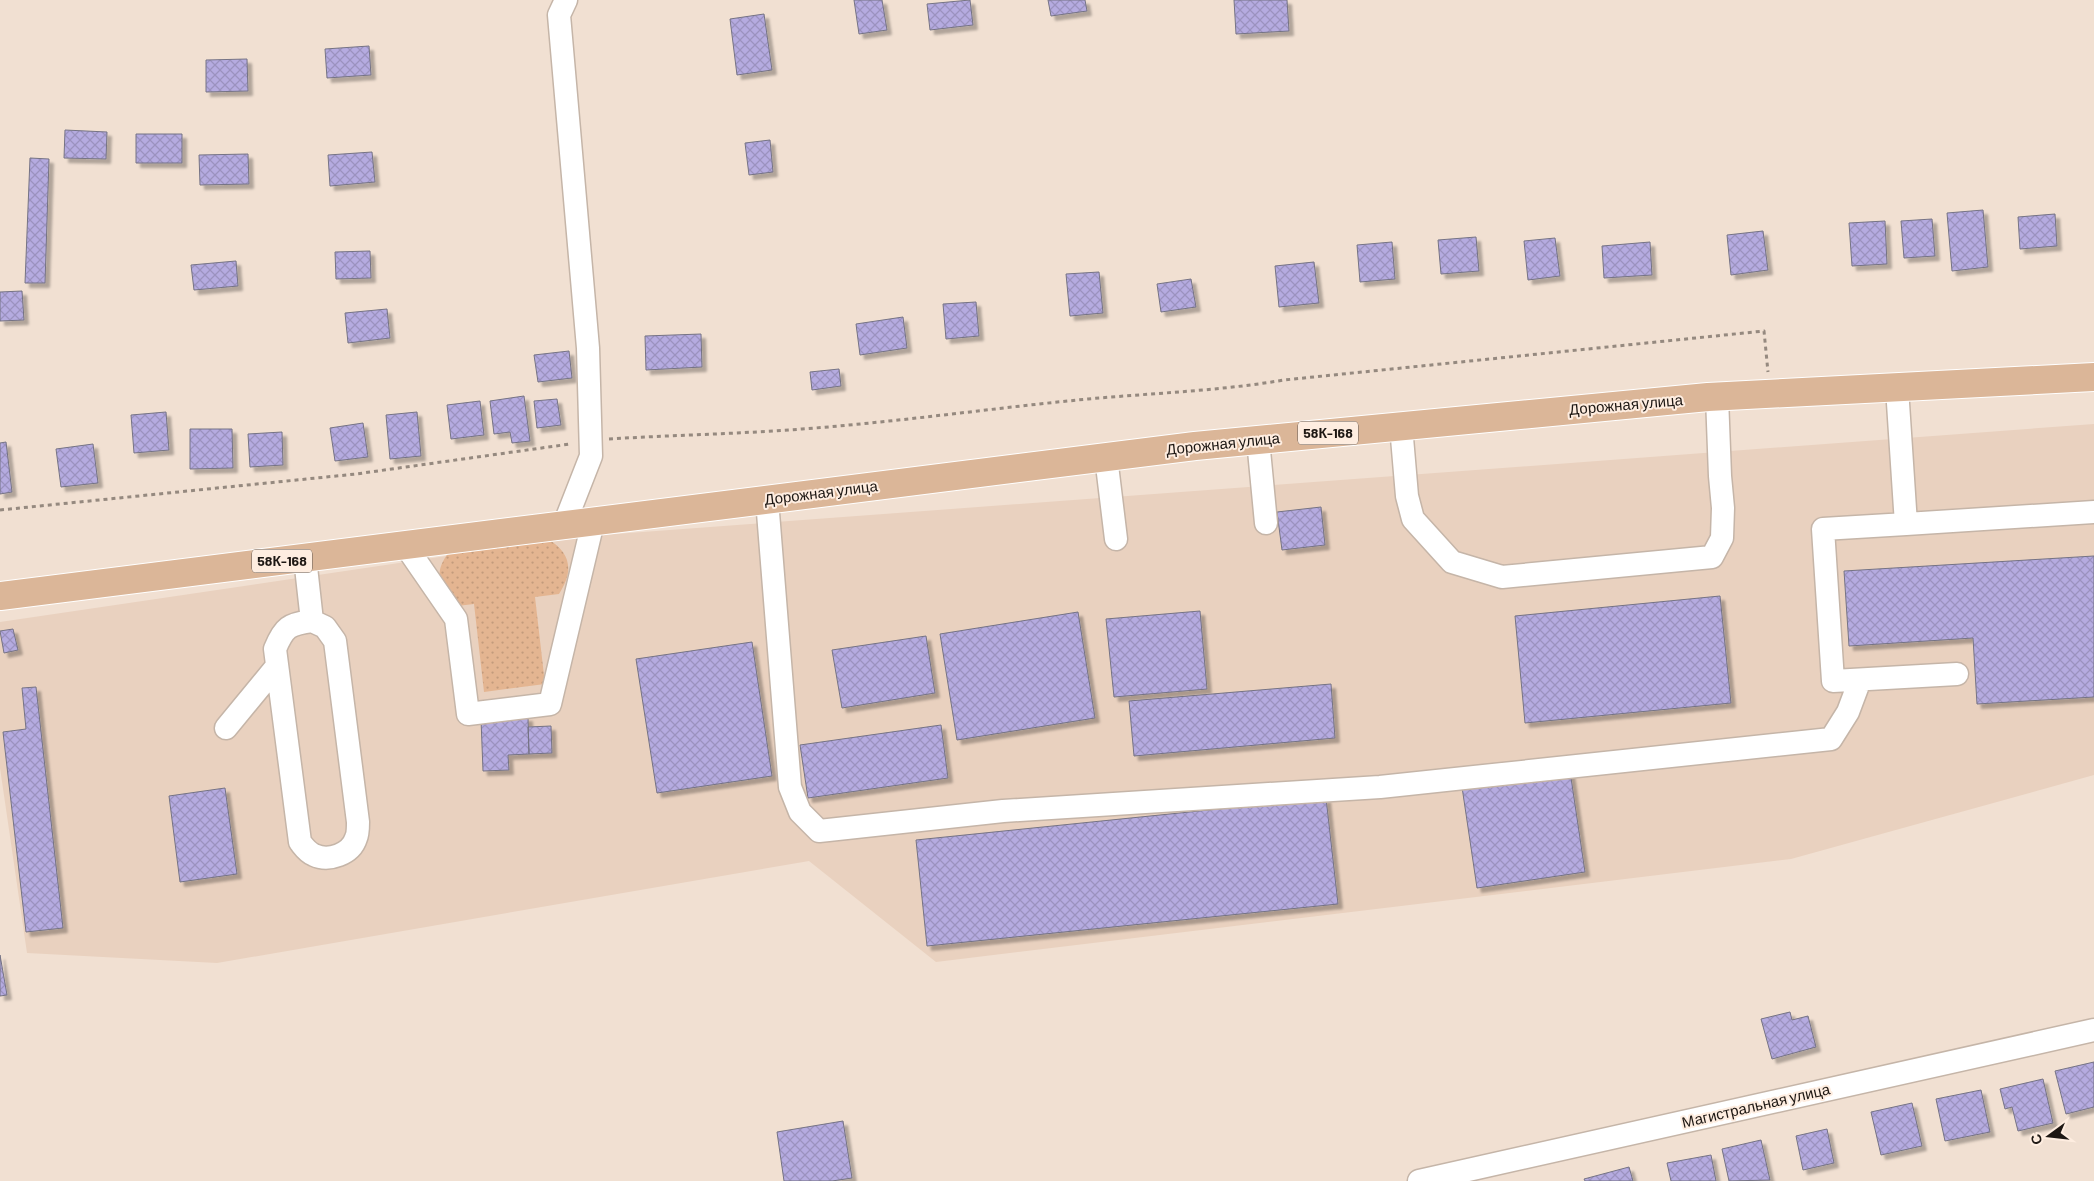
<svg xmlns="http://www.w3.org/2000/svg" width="2094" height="1181" font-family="Barlow,sans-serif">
<defs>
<pattern id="grass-dots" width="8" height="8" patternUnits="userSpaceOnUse" patternTransform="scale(1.25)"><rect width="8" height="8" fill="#e4b591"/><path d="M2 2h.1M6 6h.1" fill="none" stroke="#c39b7c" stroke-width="1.8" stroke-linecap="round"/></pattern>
<pattern id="building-cross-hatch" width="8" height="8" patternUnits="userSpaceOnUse" patternTransform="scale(1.25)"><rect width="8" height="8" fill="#b5abe0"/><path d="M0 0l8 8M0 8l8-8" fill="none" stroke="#9b92bf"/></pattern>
<filter id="shadow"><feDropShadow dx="4.5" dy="4.5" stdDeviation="1" flood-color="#0004"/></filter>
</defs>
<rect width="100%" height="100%" fill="#f1e0d2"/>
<path fill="#e9d1bf" d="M2094,424V775L1791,859L936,962L809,861L217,963L27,953L0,768V622L575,537Z"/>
<path fill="url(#grass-dots)" d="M548,539C571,553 574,571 559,594L535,597L545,684L484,692L474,604L457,606C442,585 431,576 449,552Z"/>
<path fill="url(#building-cross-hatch)" stroke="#757384" filter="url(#shadow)" d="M854,0H882L887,30L859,34Z
M970,0L973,25L930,30L927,4Z
M1048,0H1085L1087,11L1051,16Z
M1234,0H1287L1289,31L1236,34Z
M764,14L772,70L737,75L730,19Z
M369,46L371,75L327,78L325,49Z
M247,59L248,91L206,92V60Z
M65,130L107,132L106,159L64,158Z
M136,134H182V163H136Z
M770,140L773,172L749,175L745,143Z
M372,152L375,182L330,186L328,155Z
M248,154L249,184L200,185L199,155Z
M30,158L49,159L45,283H25Z
M1983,210L1988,267L1952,271L1947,213Z
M2055,214L2057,246L2020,249L2018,217Z
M1932,219L1935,256L1904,258L1901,221Z
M1885,221L1887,264L1852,266L1849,223Z
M1763,231L1768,270L1731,275L1727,235Z
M1476,237L1479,271L1441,274L1438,240Z
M1555,238L1560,276L1528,280L1524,241Z
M1392,242L1395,279L1360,282L1357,245Z
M1650,242L1652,275L1604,278L1602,246Z
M370,251L371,278L336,279L335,252Z
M236,261L238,286L194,290L191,265Z
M1314,262L1319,303L1279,307L1275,266Z
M1099,272L1103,313L1070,316L1066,274Z
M1191,279L1196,307L1161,312L1157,284Z
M22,291L24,320L0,321V292Z
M976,302L979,336L946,339L943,304Z
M387,309L390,338L348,343L345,313Z
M903,317L907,348L860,355L856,324Z
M701,334L702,367L646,370L645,336Z
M569,351L572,378L538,382L534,355Z
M839,369L841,386L812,390L810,372Z
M524,396L530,441L512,443L510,432L494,434L490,401Z
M557,399L561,425L537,428L534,401Z
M480,401L484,435L451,439L447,405Z
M166,412L169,450L134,453L131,415Z
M417,412L421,456L390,459L386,415Z
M363,423L368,457L335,461L330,428Z
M190,429H232L233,468L190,469Z
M282,432L283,465L250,467L248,434Z
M6,442L12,492L0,494V443Z
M93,444L98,483L61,487L56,449Z
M1321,507L1325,545L1282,550L1277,512Z
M2094,556V697L1977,704L1973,638L1849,646L1844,571Z
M1720,596L1731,703L1525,723L1515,616Z
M1200,611L1207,689L1114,697L1106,619Z
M1078,612L1095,718L957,740L940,634Z
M13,629L18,650L4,653L0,631Z
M926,636L935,693L842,708L832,650Z
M752,642L772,776L657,793L636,659Z
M1331,684L1335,738L1134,756L1129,701Z
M36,687L63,928L26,932L3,732L26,729L22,688Z
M528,717L529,754L508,755L509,770L483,771L481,719Z
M941,725L948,778L808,798L800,745Z
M551,726L552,753L529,754L528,727Z
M1570,771L1585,872L1477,888L1462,787Z
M225,788L237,874L180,882L169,796Z
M1326,798L1338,904L927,946L916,840Z
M0,955L7,995L0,996Z
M1790,1012L1792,1020L1808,1016L1816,1047L1772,1059L1761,1019Z
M2094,1062V1107L2066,1114L2055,1071Z
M2043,1079L2053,1123L2018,1131L2012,1107L2005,1109L2000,1089Z
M1981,1090L1990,1132L1945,1141L1936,1099Z
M1912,1103L1922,1146L1881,1155L1871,1112Z
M843,1121L852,1178L832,1181H784L777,1132Z
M1827,1129L1834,1163L1803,1170L1796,1136Z
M1761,1140L1770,1180L1729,1181L1722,1149Z
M1711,1155L1716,1181H1671L1667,1163Z
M1629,1167L1633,1181H1585L1584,1179Z"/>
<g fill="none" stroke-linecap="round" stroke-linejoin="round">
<g stroke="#c5b5a8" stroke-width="25">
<path id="minor" d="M1897,388L1906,524L2094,512
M1401,426L1407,496L1413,519L1452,562L1502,577L1712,557L1722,538L1723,508L1720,476L1717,397
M1258,440L1266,523
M1106,457L1116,539
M767,500L790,787L800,812L819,831L1003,811L1380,787L1831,739L1848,712L1860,680
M1906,524L1823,529L1833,681L1957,674
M564,525L591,456L588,348L559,15L566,0
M405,545L456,619L468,714L550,704L593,522
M305,558L312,621C289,624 284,627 275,649L300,842C304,847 307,852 314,855C329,862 351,854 356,838C358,834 358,827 358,822L335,641L325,627L312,621
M226,728L277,666
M1419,1181L2094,1030"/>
</g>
<g stroke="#fff" stroke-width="30">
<path id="major" d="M0,596L1195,446L1708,397L2094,377"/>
</g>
<path stroke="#95897f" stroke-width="3" stroke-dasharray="4 4" stroke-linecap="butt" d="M609,439C673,435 738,434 802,429C898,422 993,408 1088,399C1154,393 1219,391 1284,380L1764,331L1768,372
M0,510L356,474L570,444"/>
<use href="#minor" stroke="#fff" stroke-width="22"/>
<use href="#major" stroke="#dbb698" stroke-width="28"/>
</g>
<g text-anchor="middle" stroke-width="4" stroke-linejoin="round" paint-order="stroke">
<g fill="#feede0" stroke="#605750" stroke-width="1">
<rect x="1298" y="421.5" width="60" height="23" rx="4"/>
<rect x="252" y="549.5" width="60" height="23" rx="4"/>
</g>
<g font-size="14" font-weight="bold" fill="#1d1713">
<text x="1328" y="438">58К-168</text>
<text x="282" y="566">58К-168</text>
</g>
<g font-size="15" fill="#1d1713" stroke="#feede0">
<text transform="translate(1626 405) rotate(-5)" y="5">Дорожная улица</text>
<text transform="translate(1223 444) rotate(-6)" y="5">Дорожная улица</text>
<text transform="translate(821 493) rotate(-7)" y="5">Дорожная улица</text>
<text transform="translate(1756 1106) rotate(-13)" y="5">Магистральная улица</text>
</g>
</g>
<g transform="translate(2049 1136) rotate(255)" stroke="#feede0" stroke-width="4" paint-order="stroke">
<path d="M0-4L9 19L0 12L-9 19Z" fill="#1d1713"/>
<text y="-8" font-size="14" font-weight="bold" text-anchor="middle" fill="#1d1713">С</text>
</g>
</svg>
